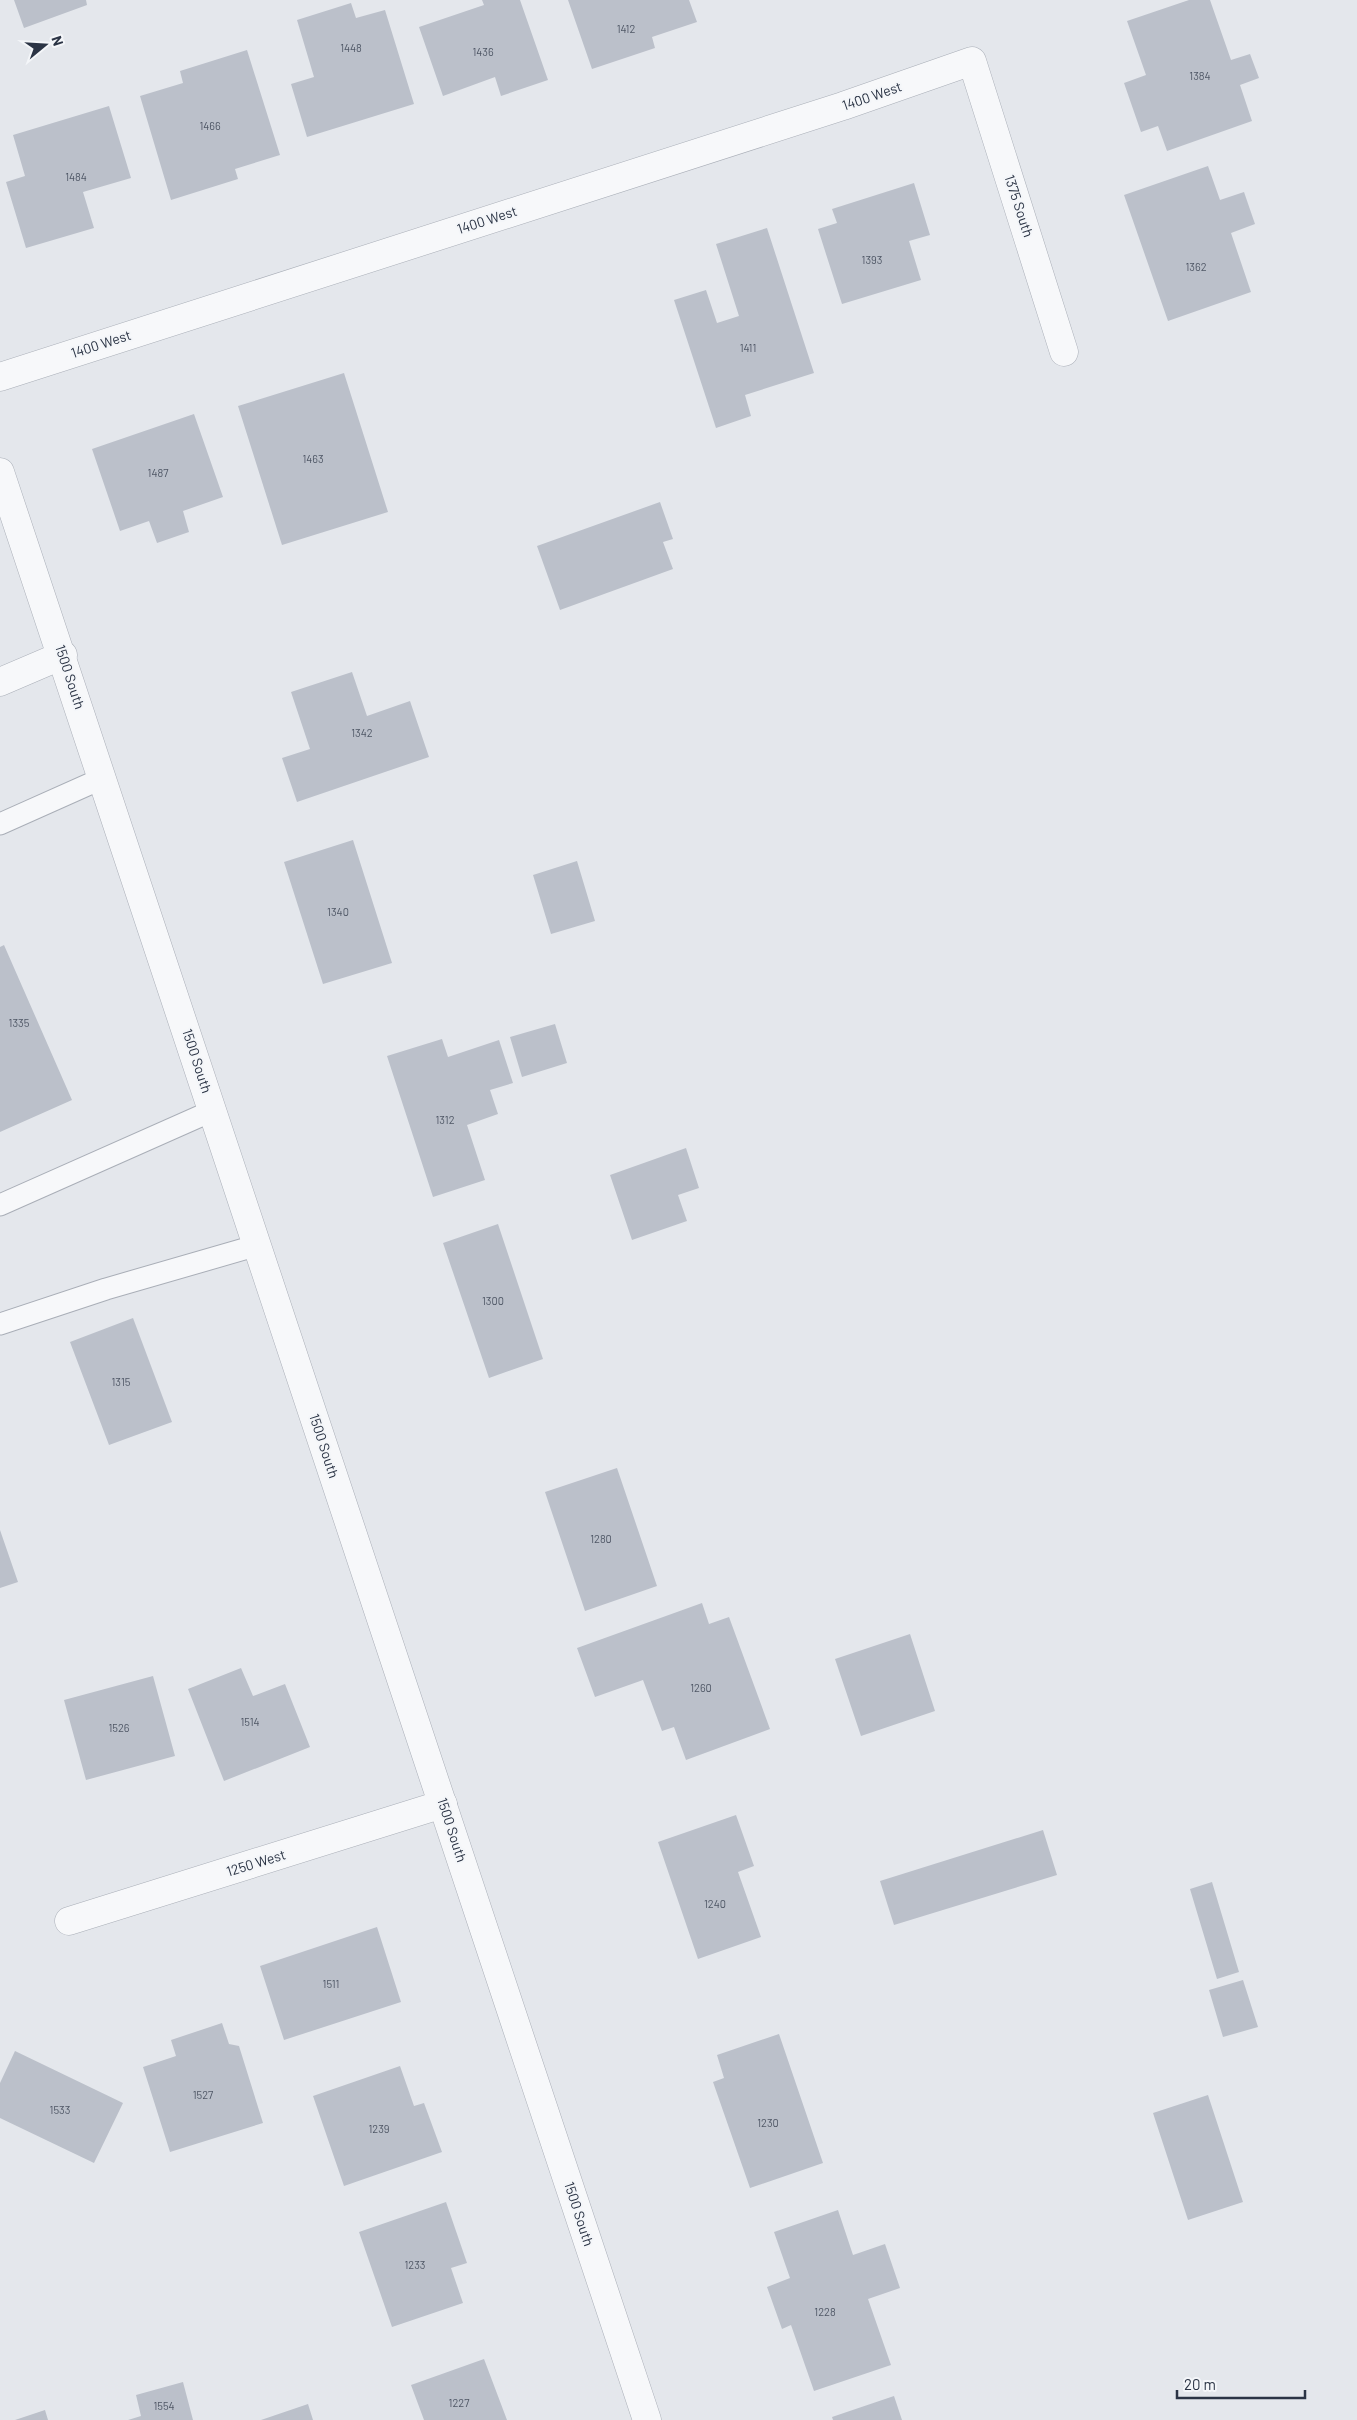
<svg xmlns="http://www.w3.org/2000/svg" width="1357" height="2420" font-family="Barlow,sans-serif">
<rect width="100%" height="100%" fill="#e4e7ec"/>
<path fill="#bbc0ca" d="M14,0H86L87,5L24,28Z
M482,0H520L548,80L501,96L495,77L443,96L419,27L484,5Z
M568,0H689L697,22L652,37L655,48L592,69Z
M1189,0H1210L1231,60L1250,54L1259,78L1240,85L1252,121L1167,151L1158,126L1141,132L1124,83L1146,75L1127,21Z
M351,3L356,18L385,10L414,104L307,137L291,84L314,77L297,20Z
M247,50L280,155L235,169L238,179L171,200L140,96L183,83L180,71Z
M109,106L131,178L83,192L94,228L26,248L6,182L25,176L13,135Z
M1208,166L1220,200L1244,192L1255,224L1231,233L1251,292L1168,321L1124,195Z
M914,183L930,235L909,241L921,280L842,304L818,229L837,223L832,209Z
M767,228L814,373L745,395L751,416L716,428L674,300L706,290L717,323L739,316L716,244Z
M344,373L388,512L282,545L238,406Z
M194,414L223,497L183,511L189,532L157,543L149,521L120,531L92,449Z
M660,502L673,539L663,542L673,569L560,610L537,546Z
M352,672L367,716L410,701L429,757L297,802L282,758L310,749L291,692Z
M353,840L392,963L323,984L284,862Z
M577,861L595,921L551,934L533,875Z
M4,945L72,1100L0,1132V947Z
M555,1024L567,1063L522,1077L510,1037Z
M442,1039L448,1057L499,1040L513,1083L490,1090L498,1114L467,1125L485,1180L433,1197L387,1056Z
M686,1148L699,1188L678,1195L687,1221L632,1240L610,1175Z
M498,1224L543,1359L489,1378L443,1243Z
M133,1318L172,1422L109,1445L70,1342Z
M617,1468L657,1586L585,1611L545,1492Z
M0,1530L18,1582L0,1588Z
M702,1603L709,1624L729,1617L770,1729L686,1760L674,1727L662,1731L643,1680L595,1697L577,1648Z
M910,1634L935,1711L861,1736L835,1659Z
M241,1668L253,1696L285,1684L310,1747L224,1781L188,1689Z
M153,1676L175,1756L86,1780L64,1700Z
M736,1815L754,1866L738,1872L761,1937L698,1959L658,1842Z
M1043,1830L1057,1875L894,1925L880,1881Z
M1212,1882L1239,1972L1217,1979L1190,1889Z
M377,1927L401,2002L284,2040L260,1966Z
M1243,1980L1258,2027L1223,2037L1209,1990Z
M222,2023L229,2044L239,2046L263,2123L170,2152L143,2067L176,2056L171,2040Z
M779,2034L823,2163L750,2188L713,2082L724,2078L717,2055Z
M15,2051L123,2103L94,2163L0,2118V2083Z
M400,2066L414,2106L424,2103L442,2152L344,2186L313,2096Z
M1208,2095L1243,2202L1188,2220L1153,2113Z
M446,2202L467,2263L451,2268L463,2303L392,2327L359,2232Z
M838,2210L853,2255L885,2244L900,2288L868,2299L891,2365L814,2391L791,2325L782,2329L767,2287L790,2278L774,2232Z
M484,2359L507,2420H424L411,2385Z
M183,2382L193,2420H128L141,2416L136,2395Z
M894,2396L902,2420H833L832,2417Z
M308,2404L313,2420H261Z
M45,2410L48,2420H15Z"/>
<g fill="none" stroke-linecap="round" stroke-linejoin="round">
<g stroke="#a9aeb7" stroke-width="23">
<path id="service" d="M0,824L103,778
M0,1205L214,1110
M0,1324L106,1289L258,1245"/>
</g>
<g stroke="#a9aeb7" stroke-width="29">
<path id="minor" d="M0,377L843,106L972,61L1064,352
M0,682L63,655
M69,1921L443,1804"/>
</g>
<g stroke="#a9aeb7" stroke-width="29">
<path id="tertiary" d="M0,472L647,2420"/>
</g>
<use href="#service" stroke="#f7f8fa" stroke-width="21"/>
<use href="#minor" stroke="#f7f8fa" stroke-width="28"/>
<use href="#tertiary" stroke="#f7f8fa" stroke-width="28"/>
</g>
<g text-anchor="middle" stroke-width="4" stroke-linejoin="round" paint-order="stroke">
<g font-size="11" fill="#4f5766">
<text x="626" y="33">1412</text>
<text x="351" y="52">1448</text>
<text x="483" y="56">1436</text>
<text x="1200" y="80">1384</text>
<text x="210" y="130">1466</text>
<text x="76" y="181">1484</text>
<text x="872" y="264">1393</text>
<text x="1196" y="271">1362</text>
<text x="748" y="352">1411</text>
<text x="313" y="463">1463</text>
<text x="158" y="477">1487</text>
<text x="362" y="737">1342</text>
<text x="338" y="916">1340</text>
<text x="19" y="1027">1335</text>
<text x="445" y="1124">1312</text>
<text x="493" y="1305">1300</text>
<text x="121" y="1386">1315</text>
<text x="601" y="1543">1280</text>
<text x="701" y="1692">1260</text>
<text x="250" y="1726">1514</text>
<text x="119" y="1732">1526</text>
<text x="715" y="1908">1240</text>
<text x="331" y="1988">1511</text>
<text x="203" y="2099">1527</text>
<text x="60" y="2114">1533</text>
<text x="768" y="2127">1230</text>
<text x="379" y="2133">1239</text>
<text x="415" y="2269">1233</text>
<text x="825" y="2316">1228</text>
<text x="459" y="2407">1227</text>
<text x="164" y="2410">1554</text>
</g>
<g font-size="14" fill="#2b3445" stroke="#f4f6f9">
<text transform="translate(872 96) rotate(-19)" y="5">1400 West</text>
<text transform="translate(1019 206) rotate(72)" y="5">1375 South</text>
<text transform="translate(487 220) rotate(-18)" y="5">1400 West</text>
<text transform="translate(101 344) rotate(-18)" y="5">1400 West</text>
<text transform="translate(70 677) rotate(72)" y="5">1500 South</text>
<text transform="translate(197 1061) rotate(72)" y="5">1500 South</text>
<text transform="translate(324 1446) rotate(72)" y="5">1500 South</text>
<text transform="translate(452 1830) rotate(72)" y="5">1500 South</text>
<text transform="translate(256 1863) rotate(-17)" y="5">1250 West</text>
<text transform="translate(579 2214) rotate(72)" y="5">1500 South</text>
</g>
</g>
<g transform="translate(45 45) rotate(72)" stroke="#f4f6f9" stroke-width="4" paint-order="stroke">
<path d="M0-4L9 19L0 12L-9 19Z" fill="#2b3445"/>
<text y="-8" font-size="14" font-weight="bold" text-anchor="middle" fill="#2b3445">N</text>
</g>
<path d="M1177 2390v8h128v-8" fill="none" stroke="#2b3445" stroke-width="2.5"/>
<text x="1184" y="2390" font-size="15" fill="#2b3445" stroke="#f4f6f9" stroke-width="4" paint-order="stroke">20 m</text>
</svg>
